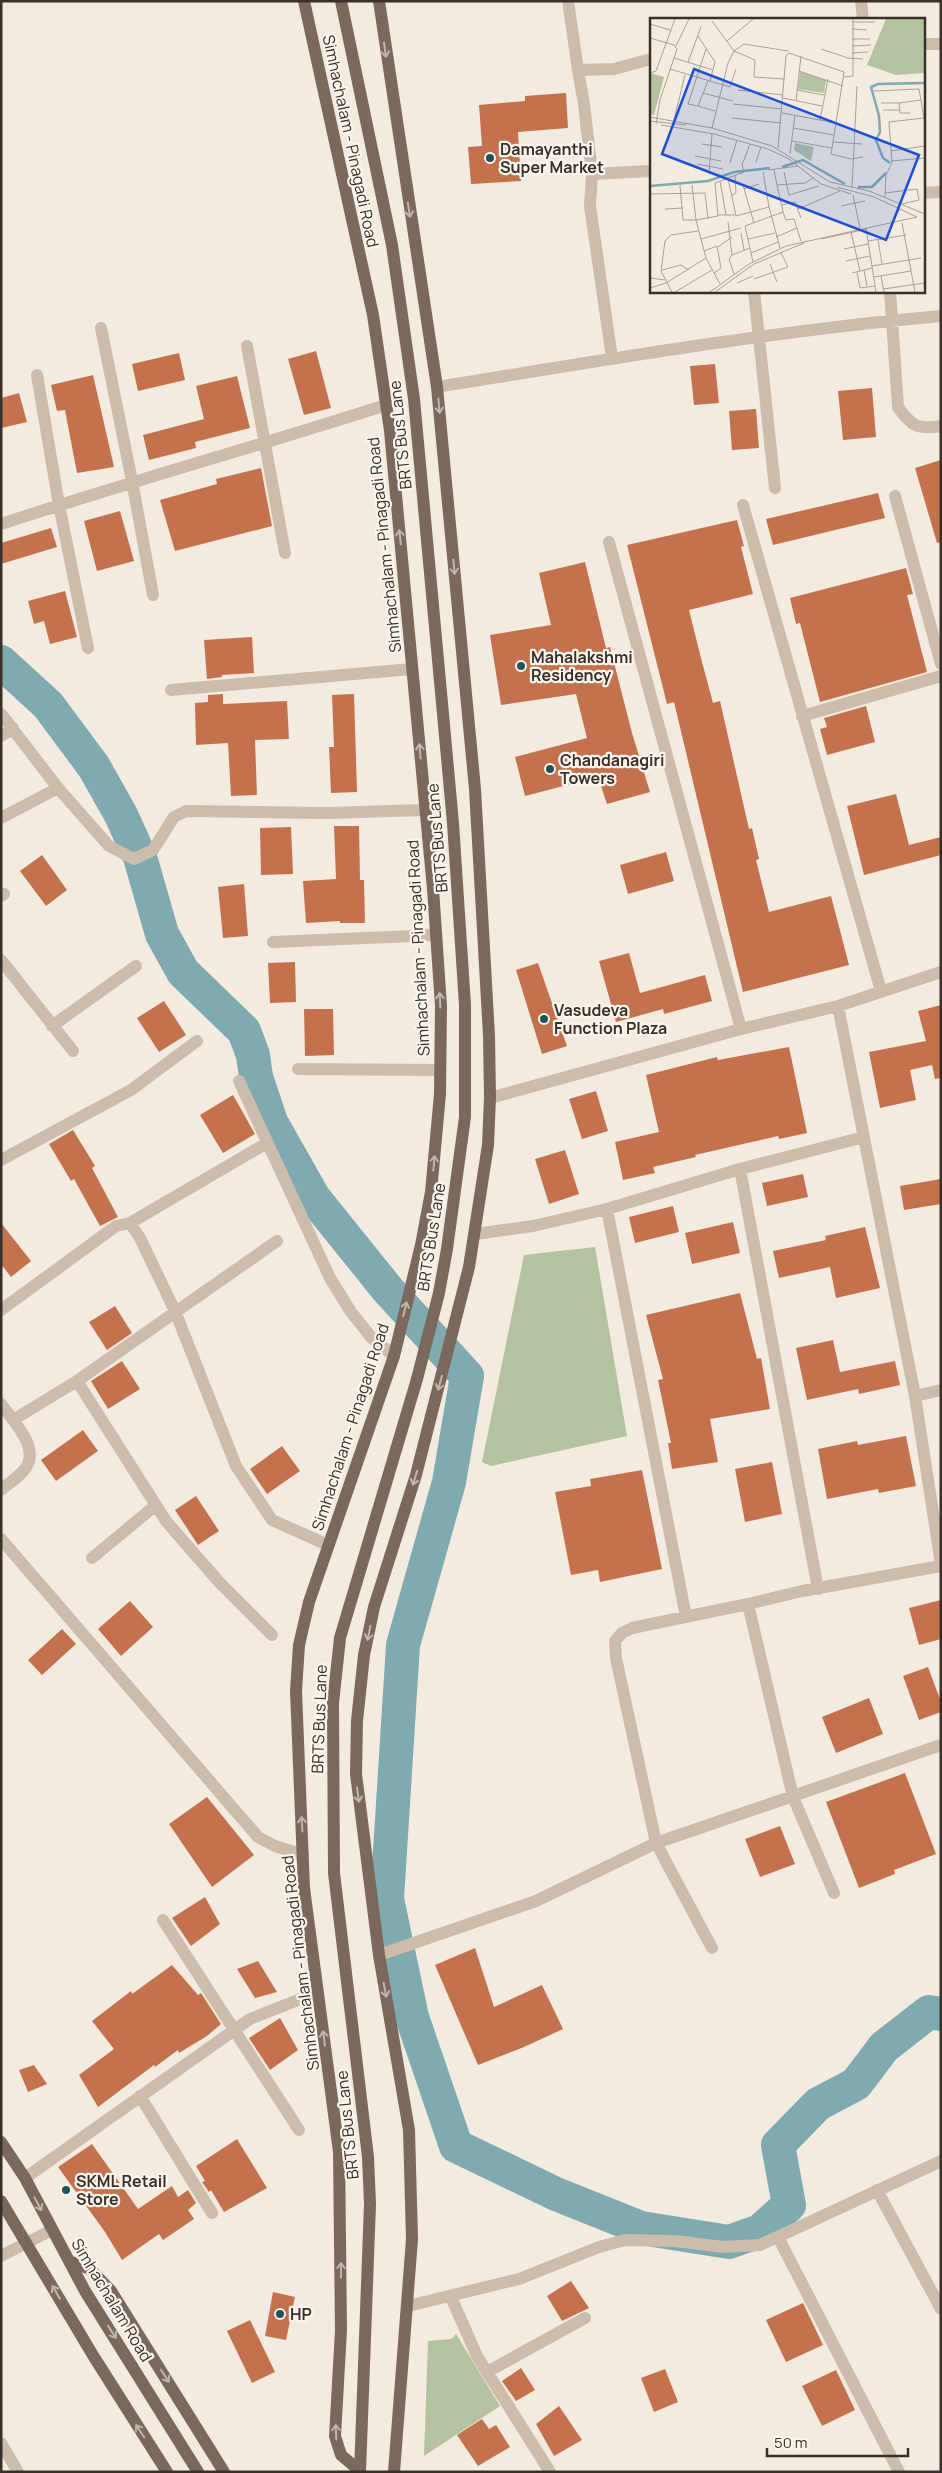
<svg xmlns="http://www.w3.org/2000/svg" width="942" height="2473" font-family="Manrope,sans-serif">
<rect width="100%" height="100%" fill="#f3ebe0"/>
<path fill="#b4c2a0" d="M595,1247L627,1436L491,1466L482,1462L524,1255Z
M456,2334L500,2406L424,2456L428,2341L451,2339Z"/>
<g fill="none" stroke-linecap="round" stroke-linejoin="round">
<path stroke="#7fabb0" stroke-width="34" d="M1,662L48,705L94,767L121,815L140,857L162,934L183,972L244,1031L253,1055L256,1077L271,1122L314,1198L388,1290L467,1376L449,1482L403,1645L387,1899L412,2017L456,2146L556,2194L641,2228L729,2242L760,2231L789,2205L778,2145L818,2104L856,2084L884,2047L929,2012L941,2014"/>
</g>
<path fill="#c4724d" d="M566,93L568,128L518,132L521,181L471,184L468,147L482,146L479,105L525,101V96Z
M316,351L331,408L304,415L288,359Z
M179,353L185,380L138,391L132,364Z
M715,364L719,403L694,405L690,366Z
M93,375L114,467L77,473L65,410L57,411L51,385Z
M237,376L250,428L195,442L196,448L149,460L143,435L204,419L196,386Z
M872,388L876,437L843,440L838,391Z
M19,393L27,422L1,428V398Z
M756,409L759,448L732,450L729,411Z
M941,460V542L937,543L915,468Z
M261,468L272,526L175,551L160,500L217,484L216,479Z
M878,493L885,518L773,545L766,519Z
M120,511L134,561L97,571L84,521Z
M737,520L744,546L741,547L753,594L689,610L702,662L713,703L720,701L749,829L752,828L759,859L756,860L769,912L831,896L849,965L743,992L674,702L667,704L627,545Z
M51,528L57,547L1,564V543Z
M585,562L606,648L610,647L632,733L650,792L607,804L598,777L525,796L515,757L587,738L576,694L501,705L490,635L551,625L539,573Z
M906,568L913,594L907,595L927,672L820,702L800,623L796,624L790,598Z
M65,591L77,637L50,644L44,621L34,624L28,601Z
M252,637L254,673L222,675V677L207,679L204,640Z
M223,694V704L287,701L289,739L255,740L257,795L231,796L228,743L196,745L195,703L208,702V695Z
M354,694L357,792L331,793L329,747H334L332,695Z
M866,706L875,742L827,755L820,729L827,727L824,718Z
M896,794L909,845L941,837V855L864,875L847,806Z
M334,826H359L360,880H364L365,923H340V921L306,923L303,881L336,879Z
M291,827L293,874L261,875L260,828Z
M666,852L674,881L628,894L620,865Z
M42,855L67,890L46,906L20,871Z
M244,884L248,936L223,938L218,887Z
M629,953L640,993L705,975L712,1001L664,1014L663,1009L616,1022L599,961Z
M295,962L296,1002L270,1003L268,963Z
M538,963L567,1046L542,1054L516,970Z
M164,1001L186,1035L159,1052L137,1018Z
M941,1005V1078L935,1079L932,1065L910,1070L916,1100L880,1108L869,1052L926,1041L918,1011Z
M304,1009H333L334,1055L305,1056Z
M789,1047L807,1133L779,1139L778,1136L695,1155L696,1157L653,1167L655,1173L623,1180L615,1142L659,1132L646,1075L717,1057L718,1060Z
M596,1091L608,1131L582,1139L569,1099Z
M233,1095L255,1134L223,1153L200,1115Z
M73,1130L95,1166L92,1168L118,1217L100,1226L74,1179L71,1181L49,1144Z
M565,1150L579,1194L549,1204L535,1159Z
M803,1174L808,1197L767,1206L762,1183Z
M941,1179V1204L904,1210L900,1186Z
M673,1206L679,1232L635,1243L629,1217Z
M733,1222L740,1253L692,1264L685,1233Z
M1,1223L31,1261L11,1277L1,1264Z
M865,1227L880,1288L836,1298L830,1267L779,1278L773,1251L826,1240L825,1236Z
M740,1293L757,1359L761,1358L770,1409L710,1419L718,1462L672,1469L668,1443H671L658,1380L663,1379L646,1315Z
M115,1306L132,1333L107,1350L89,1322Z
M833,1340L840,1372L895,1361L900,1385L859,1394L858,1389L807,1400L796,1348Z
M122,1361L140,1389L108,1409L91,1381Z
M83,1430L98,1451L56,1481L41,1460Z
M906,1436L916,1486L879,1493L878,1489L827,1499L818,1449L857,1441L858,1445Z
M282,1446L300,1471L267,1494L250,1469Z
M772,1462L782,1514L745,1522L735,1469Z
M642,1470L662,1569L600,1582L598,1570L571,1575L555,1492L591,1486L590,1479Z
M196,1496L219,1531L198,1545L175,1510Z
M941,1600V1639L919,1645L909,1608Z
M130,1601L153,1627L121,1656L98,1629Z
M62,1629L76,1644L42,1675L28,1660Z
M928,1667L941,1702V1712L919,1720L903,1676Z
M869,1698L883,1734L836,1753L822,1717Z
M905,1773L936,1854L894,1870L895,1874L859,1888L826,1802Z
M207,1797L254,1855L212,1887L169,1824Z
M780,1826L795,1864L760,1877L745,1839Z
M205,1897L220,1924L191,1946L172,1918Z
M475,1948L494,2007L542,1985L563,2029L524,2047L478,2065L435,1965Z
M258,1961L277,1992L255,1998L237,1969Z
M172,1965L198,1995L201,1993L221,2024L207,2036L179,2053L178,2050L155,2067L154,2065L98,2107L79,2075L114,2049L92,2021L131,1991L132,1994Z
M280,2018L298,2050L270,2070L249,2038Z
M34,2065L47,2084L28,2092L19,2070Z
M237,2139L267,2188L224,2212L211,2190L209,2192L202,2182L205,2181L196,2166Z
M92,2144L138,2209L172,2186L178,2197L188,2190L196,2203L188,2210L194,2219L163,2240L159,2234L122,2260L105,2232L58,2167Z
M571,2281L589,2308L562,2321L547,2296Z
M273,2292L295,2297L286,2340L265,2336Z
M803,2303L823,2345L786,2362L766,2320Z
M250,2320L275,2372L252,2383L227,2331Z
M521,2368L535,2390L516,2401L502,2381Z
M665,2369L678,2402L654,2412L641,2378Z
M836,2370L855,2410L822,2426L802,2386Z
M559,2406L582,2440L554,2456L536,2424Z
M482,2419L489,2429L496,2425L510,2447L478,2466L457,2435Z"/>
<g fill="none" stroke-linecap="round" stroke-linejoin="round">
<path stroke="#cbbcac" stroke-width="12" d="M568,1L578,70
M861,1L863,19
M923,44H941
M592,174L584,104L578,70L614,69L651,59
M923,193L941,192
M754,291L775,488
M890,291L898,407C911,426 918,430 941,426
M101,328L132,481L153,595
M247,346L285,553
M612,358L590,206L592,174L651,171
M37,375L59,505L88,648
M437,387C604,360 772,331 941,316
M895,496L941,664
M743,505L881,991
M1,524C129,482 258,446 386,405
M609,542L741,1029
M171,690L412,669
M1,714L58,788L109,846L134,859L153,850L174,817L186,811L327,813L426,810
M802,716L941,676
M1,736L13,728
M1,818L58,788
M1,896L4,894
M273,942L436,935
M1,960L73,1051
M838,1006L915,1396L941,1564
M52,1026L136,966
M298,1069L440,1070
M239,1081L330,1278L351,1312L371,1337L394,1356
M490,1098L741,1029L838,1006L941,972
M1,1160L131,1090L197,1041
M740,1169L818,1589
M607,1209L686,1617
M130,1223L267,1143
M475,1234L533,1226L607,1209L740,1169L864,1137
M1,1310L116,1226L130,1223L140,1238L175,1311L236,1466L272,1520L328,1545
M915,1396L941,1390
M1,1404C13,1421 41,1448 25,1469C19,1477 9,1483 1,1490
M13,1420L77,1381
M1,1539L258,1837L275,1846L303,1855
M92,1558L156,1505
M748,1604L802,1591L941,1566
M272,1635L219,1582L166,1521L77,1381L277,1241
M163,1920L299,2130
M712,1948L656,1843L616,1658L615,1641L622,1633L632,1628L748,1604L793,1797L834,1893
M379,1955L536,1901L656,1843L941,1745
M140,2096L212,2213
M25,2178L250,2019L318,1992
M877,2190L941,2309
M778,2237L899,2472
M1,2256L52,2230
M451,2297L477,2356L550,2472
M408,2306L519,2279L599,2247L625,2240L676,2241L723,2247L760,2245L941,2161
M487,2372L585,2318
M1,2443L18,2472"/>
<path stroke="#7b685c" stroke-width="12" d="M304,1L373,315L390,431L433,889L441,1006L440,1094L431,1192L421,1245L394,1356L309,1602L299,1645L296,1691L304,1888L339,2152L341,2330L335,2436L341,2455L360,2471
M341,1L392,245L414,399L453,823L465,1005V1117L447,1249L439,1293L417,1379L340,1638L333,1703L334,1873L368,2157L370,2204L360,2472
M379,1L437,387L475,789L489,1036L490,1098L488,1145L469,1267L416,1475L374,1607L364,1655L357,1721L356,1774L379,1955L409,2130L412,2239L394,2472
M1,2142L25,2178L85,2291L198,2472
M1,2201L94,2357L167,2472
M69,2261L90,2269L111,2291L224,2472"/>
</g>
<defs><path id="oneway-shaft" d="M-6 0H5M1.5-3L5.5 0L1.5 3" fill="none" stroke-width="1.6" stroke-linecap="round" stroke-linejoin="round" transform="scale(1.25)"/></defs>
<g stroke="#c1b6ac">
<use href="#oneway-shaft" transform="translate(385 50) rotate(82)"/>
<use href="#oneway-shaft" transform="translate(409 210) rotate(81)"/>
<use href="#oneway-shaft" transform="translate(439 406) rotate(85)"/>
<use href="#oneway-shaft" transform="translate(400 537) rotate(-96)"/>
<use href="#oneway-shaft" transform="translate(454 567) rotate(85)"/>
<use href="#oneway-shaft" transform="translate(420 751) rotate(-95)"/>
<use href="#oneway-shaft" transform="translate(440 1000) rotate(-93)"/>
<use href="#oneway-shaft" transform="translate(434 1163) rotate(-85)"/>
<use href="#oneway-shaft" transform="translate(405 1309) rotate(-76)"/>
<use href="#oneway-shaft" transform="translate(440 1383) rotate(105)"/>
<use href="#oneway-shaft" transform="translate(415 1478) rotate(107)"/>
<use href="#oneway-shaft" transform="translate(369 1633) rotate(102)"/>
<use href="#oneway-shaft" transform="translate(358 1795) rotate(83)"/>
<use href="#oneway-shaft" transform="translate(302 1824) rotate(-93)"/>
<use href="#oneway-shaft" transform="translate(385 1990) rotate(79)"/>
<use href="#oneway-shaft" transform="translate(324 2038) rotate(-97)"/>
<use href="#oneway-shaft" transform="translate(38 2204) rotate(62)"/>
<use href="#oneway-shaft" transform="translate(341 2270) rotate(-90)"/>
<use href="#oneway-shaft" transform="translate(56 2292) rotate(-120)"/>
<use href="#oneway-shaft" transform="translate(112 2332) rotate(58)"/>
<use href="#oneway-shaft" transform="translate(165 2376) rotate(57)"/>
<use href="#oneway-shaft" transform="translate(140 2431) rotate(-123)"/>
<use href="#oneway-shaft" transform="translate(336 2432) rotate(-92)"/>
</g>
<g fill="#20535b" stroke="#faf5ed" stroke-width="2">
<circle cx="490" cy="158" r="5"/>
<circle cx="521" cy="666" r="5"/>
<circle cx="550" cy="769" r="5"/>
<circle cx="544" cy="1019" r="5"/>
<circle cx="66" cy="2190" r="5"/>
<circle cx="280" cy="2314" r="5"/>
</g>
<g text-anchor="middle" stroke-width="4.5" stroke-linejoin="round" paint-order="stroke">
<g font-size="16" fill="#39302b" stroke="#faf5ed">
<text transform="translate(351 141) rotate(78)" y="6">Simhachalam - Pinagadi Road</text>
<text transform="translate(400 435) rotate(-96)" y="6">BRTS Bus Lane</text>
<text transform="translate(384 545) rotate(-96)" y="6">Simhachalam - Pinagadi Road</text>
<text transform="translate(437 838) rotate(-95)" y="6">BRTS Bus Lane</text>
<text transform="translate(418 948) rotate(-93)" y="6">Simhachalam - Pinagadi Road</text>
<text transform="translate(431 1237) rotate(-81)" y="6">BRTS Bus Lane</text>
<text transform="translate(350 1427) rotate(-72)" y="6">Simhachalam - Pinagadi Road</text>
<text transform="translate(319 1719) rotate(-88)" y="6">BRTS Bus Lane</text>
<text transform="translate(300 1963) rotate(-97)" y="6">Simhachalam - Pinagadi Road</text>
<text transform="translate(347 2125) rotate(-96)" y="6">BRTS Bus Lane</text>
<text transform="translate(112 2300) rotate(59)" y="6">Simhachalam Road</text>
</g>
<g font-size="16" font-weight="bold" fill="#39302b" stroke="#faf5ed" text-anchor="start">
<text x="500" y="155">Damayanthi<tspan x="500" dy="18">Super Market</tspan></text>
<text x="531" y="663">Mahalakshmi<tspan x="531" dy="18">Residency</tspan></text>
<text x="560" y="766">Chandanagiri<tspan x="560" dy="18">Towers</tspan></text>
<text x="554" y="1016">Vasudeva<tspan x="554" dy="18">Function Plaza</tspan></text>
<text x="76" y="2187">SKML Retail<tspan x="76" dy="18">Store</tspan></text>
<text x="290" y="2320">HP</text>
</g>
</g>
<g transform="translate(650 18)">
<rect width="275" height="275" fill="#f3ebe0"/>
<path d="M236,1H275V55L246,57L217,47ZM150,54L176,62L174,75L148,71ZM0,55L14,59L4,97L0,96ZM145,125L164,129L161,143L144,132Z" fill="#b4c2a0"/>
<path fill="none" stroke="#7fabb0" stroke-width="2.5" d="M240,145L233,140L226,122L230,114L229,98L221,69L228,66L275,65M132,149L153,142L195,166M0,168L58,163L84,154L120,150M208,169H222L236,155"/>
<path fill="none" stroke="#a9a098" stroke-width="1" d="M62,3L84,33L105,42L104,59L134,61M202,4H225M0,6L20,12M202,11L217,12M48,18L65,44L60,63M0,20L24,27L27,31L10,82L6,106M202,21H220M77,23L103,1M26,28L39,1M202,28L221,27M171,31L198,40L213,41M202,35L218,34M24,40L63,52M38,44L51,9M20,51L80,69L86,51M149,53L193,68M0,55L6,53L25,1M194,59L203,58V1M58,63L48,88L65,93M88,72L133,77M147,72L174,77M224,73L269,71L275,106M53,75L83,83M133,80L172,88M146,83L151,38M231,85H249M83,86L132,91M48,88L38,86L56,31M233,92H249M132,95L186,105M260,95H250L249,85L271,82M0,99L62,110L122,128L180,164L219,173L275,196M82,100L131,105M24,102L35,57M170,102L178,61M0,103L36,107M11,107L64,116L118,131L139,141L171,166L201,176M62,110L78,45L84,33L94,26L138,33M143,110L184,117M142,123L182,130M52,126L72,129M212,126L183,124L181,136L201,141L213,139M128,130L136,38L139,35L194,54L183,124M241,133L275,128M140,136L145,97M45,138L71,143M241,143L275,140M106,144L111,129M80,145L87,122M47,146L73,151M118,152L148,148M124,152L127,167M113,154L119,189M134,154L139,177L169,168M59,156L62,116M78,160L86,198L119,189L130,230M70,163L76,197M30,167L33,202H46L42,167M93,167L104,205M187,169L224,179L267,199M202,170L207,68M94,171L109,166M235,175L267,171L269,182L252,186M0,176L55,175L58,201M82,177L86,175L85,158M203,177L210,210M235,179L236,157L242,145L239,104L274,100M132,187L145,184L151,200M191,188L215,183M15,191L33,190M148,191L190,173M133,194L136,202L144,201L151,223M68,197H85M78,204L82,237L100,230M243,204L250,190M252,205L265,274M216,210L226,274M201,214L210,253M91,215L94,232M126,219L147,210M51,221L91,210M98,221L125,215M171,221L217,211M228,222L232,246M218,223L256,217M68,229L82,219M194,231L218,226M54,233L67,228L71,250L64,255M101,235L128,224M82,237L79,241L84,256M196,243L220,238M103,244L95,208L133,194L127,167L155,165L163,160M120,246L127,264M222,248L271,240M12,252L31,247L39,252M214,252L217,268M207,254L210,270L225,268M202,255L222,250M231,258L234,274M224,259L261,253M0,260L15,262M104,261L138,249L131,235M87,265L103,258M70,266L56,240L46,202L68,198L65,165L94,154L92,147L100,126M0,270L16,265L56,240M233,271L275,265M22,274L11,253L15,223L21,217L48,213M25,274L62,252M60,274L99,246L136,228L267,199M65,274L104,246L154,225"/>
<path fill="#1d4ed8" fill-opacity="0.15" stroke="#1d4ed8" stroke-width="2.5" d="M44,51L269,137L236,222L12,136Z"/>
<rect width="275" height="275" fill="none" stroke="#39302b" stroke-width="2.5"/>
</g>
<rect width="942" height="2473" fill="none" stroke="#39302b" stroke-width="5"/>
<path d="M767 2448v8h141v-8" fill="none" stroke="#39302b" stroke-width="2.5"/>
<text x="774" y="2448" font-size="15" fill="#39302b" stroke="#faf5ed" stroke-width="4" paint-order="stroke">50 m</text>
</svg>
